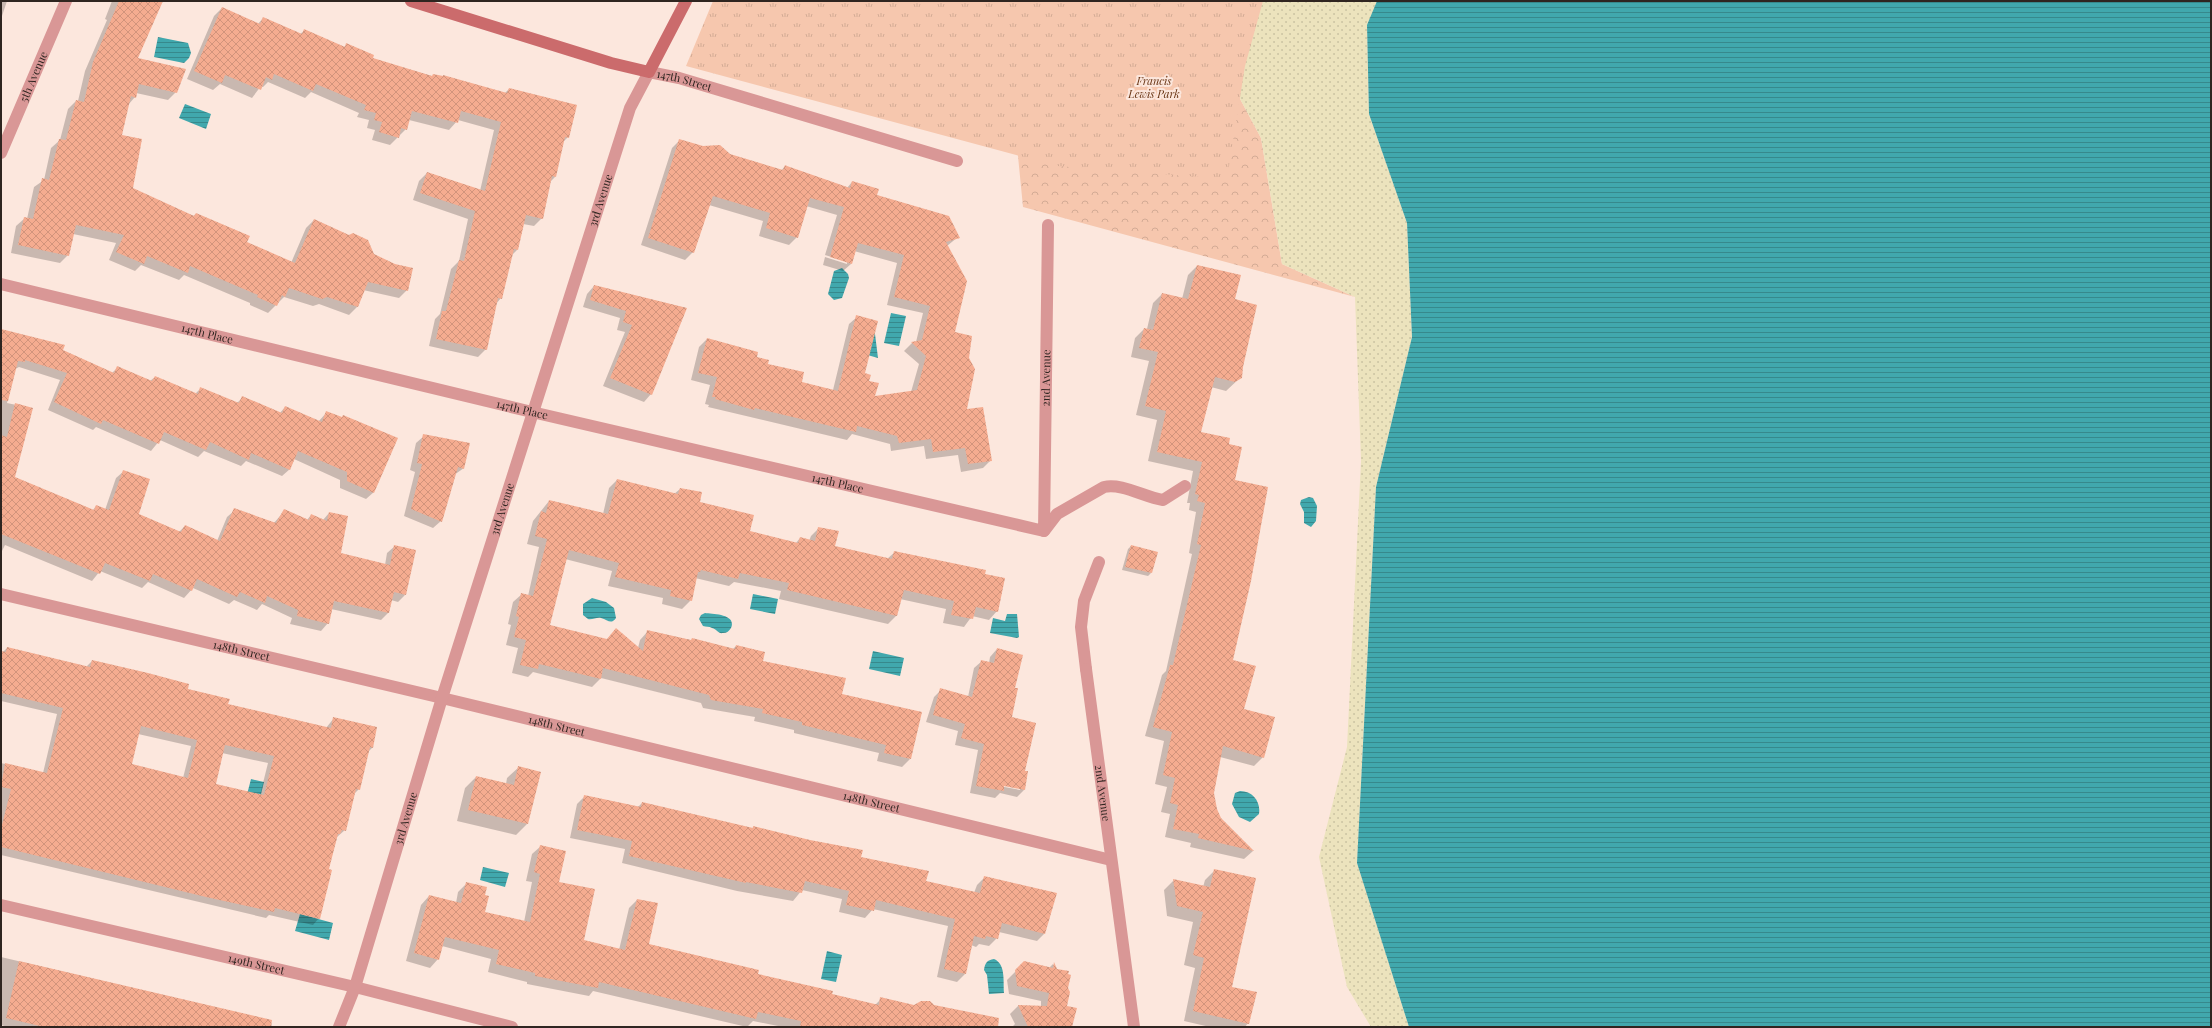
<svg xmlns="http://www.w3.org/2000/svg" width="2212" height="1028" font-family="'Playfair Display',serif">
<defs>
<pattern id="forest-crowns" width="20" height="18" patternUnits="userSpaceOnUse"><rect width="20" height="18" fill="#f6c7ae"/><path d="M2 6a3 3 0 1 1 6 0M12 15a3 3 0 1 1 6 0" fill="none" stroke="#d3ab95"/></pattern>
<pattern id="sand-dots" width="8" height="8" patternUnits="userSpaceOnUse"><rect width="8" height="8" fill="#ece3bd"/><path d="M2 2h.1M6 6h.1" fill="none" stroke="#cbc3a2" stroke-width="1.8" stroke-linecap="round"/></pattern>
<pattern id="park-tufts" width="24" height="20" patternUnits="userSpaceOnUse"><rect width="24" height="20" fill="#f6c7ae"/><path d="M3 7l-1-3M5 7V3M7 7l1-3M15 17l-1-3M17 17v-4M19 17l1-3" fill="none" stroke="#d3ab95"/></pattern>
<pattern id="water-rules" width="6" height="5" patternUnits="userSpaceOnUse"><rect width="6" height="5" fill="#41a8ad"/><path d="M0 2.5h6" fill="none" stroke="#37898c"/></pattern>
<pattern id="building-cross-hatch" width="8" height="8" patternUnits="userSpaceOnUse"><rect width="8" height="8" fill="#f5ac90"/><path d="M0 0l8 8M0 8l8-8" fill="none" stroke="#d2947c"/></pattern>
</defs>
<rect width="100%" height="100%" fill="#fce7dd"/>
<path fill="url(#forest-crowns)" d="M1231,82L1261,138L1282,264L1355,297L1023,207L1016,136Z"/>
<path fill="url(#sand-dots)" d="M1257,1H1377L1367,26L1369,114L1407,223L1412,337L1376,487L1357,863L1409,1027H1371L1347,987L1319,857L1347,747L1361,461L1355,297L1282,264L1261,138L1231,82Z"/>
<path fill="url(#park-tufts)" d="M713,1H1263L1245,66L1227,179L1057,166L686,66Z"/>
<path fill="url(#water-rules)" d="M1377,1H2211V1027H1409L1357,863L1376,487L1412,337L1407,223L1369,114L1367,25Z
M158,37L188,43L191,53L189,58L184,63L154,57Z
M185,104L211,114L206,129L179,118Z
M842,268L848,274L849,278L842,298L834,300L828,294L834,271Z
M891,313L906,316L899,346L884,343Z
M854,328L875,334L878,358L850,350Z
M1309,497L1313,498L1317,506L1316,521L1311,527L1304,523V512L1300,504L1301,500Z
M753,594L778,599L775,614L750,609Z
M592,598L606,602L614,608L616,618C611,625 608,620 601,618C597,617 592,620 588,619L583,615V604Z
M705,613C713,614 737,614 731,628C729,631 727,633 723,633C718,634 717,629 712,628C709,626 706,627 703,626L699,619L701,615Z
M1007,614H1017L1019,637L1017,638L990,633L993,618L1005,621Z
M873,651L904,658L900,676L869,669Z
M251,779L264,782L256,814L243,810Z
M1240,791C1253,791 1261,802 1259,814L1250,822L1239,817L1232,804L1235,793Z
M483,867L509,873L505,887L480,880Z
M300,914L333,923L329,940L295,931Z
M827,951L842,955L836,982L821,979Z
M994,959C1006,964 1003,981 1004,993L989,994L987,975L984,970C985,963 987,960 994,959Z"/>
<path fill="#0003" fill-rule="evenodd" d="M1,1H7L1,19Z
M112,1H162L137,58L176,92L168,100L136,93L135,97L128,105L120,136L131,189L193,216L196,214L245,243L291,263L306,228L314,220L373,255L407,290L399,298L363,290L357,307L349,315L319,304L313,306L284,297L268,313L250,305V303L184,275L179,280L141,265L135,271L109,260L116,243L73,234L68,255L60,263L11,253L16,226L25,218L27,219L34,187L44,180L51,148L60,140L68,109L76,101H78L85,71L107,20L105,19Z
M222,8L258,24L263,18L300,34L304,31L343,48L346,45L372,59L432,76L505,93L509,89L568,137L563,142L555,177L549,183L542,218L534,226L523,224L517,250L512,255L501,298L496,304L486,349L478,357L429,346L435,319L440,314L451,269L459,261L468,219L413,200L419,181L427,173L480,191L494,130L458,120L449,130L409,120L406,129L390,145L372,140L375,130L367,128L369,120L357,117L359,113L311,92L305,98L268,82L263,87L261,86L252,98L220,84L213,90L187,79L214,16Z
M680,140L781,171L785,166L847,188L852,182L958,237L947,246L953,332L968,358L966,410L991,460L983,468L961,472L958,455L926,459L924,446L891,451L890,444L852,434L847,440L708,407L709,405L705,404L710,385L691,380L699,347L707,339L756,358L801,383L833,390L849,324L857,317L864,374L874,398L911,392L919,364L904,351L912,343L916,342L923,313L887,305L897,263L854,251L851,264L843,271L823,265L825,257L847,264V262L825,255L837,215L806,206L797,237L789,245L759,236L763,221L709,205L693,252L685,260L641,245L672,148Z
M1197,266L1234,300L1241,377L1226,391L1211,387L1200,432L1227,445L1234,481L1232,661L1243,709L1263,757L1254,766L1220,757L1213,793L1216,809L1220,818L1253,851L1244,859L1190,847L1191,843L1165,837L1170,814L1161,812L1167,787L1155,784L1164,741L1145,736L1162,675L1166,671L1192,554L1189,553L1196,512L1189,510L1190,503H1187L1193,471L1148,461L1157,420L1136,415L1149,361L1131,357L1135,338L1144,329H1147L1153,303L1162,294L1182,299L1188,275Z
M594,286L686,308L651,394L644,402L603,386L625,332L617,330L620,318L583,307L587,294Z
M1,330L62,351L112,373L118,367L150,381L155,377L195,394L201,388L237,403L243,397L280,413L285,407L318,422L327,412L374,492L366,499L340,488V480L294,459L290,469L282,476L246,461L241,466L204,451L198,457L160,440L151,451L96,427L93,430L48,410L60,380L19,367L15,369L7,403L31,408L14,478L93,510L96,506L105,510L116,478L124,471L137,515L179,532L185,526L217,541L227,517L235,510L274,523L285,510L307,520L311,515L323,520L329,513L339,554L385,565L387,553L395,546L405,595L398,602L391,600L388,613L381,620L331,609L328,623L321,631L290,624L292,618L262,604L257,610L234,600L229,604L193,588L184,598L148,582L142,588L100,571L92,581L5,545L1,553Z
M424,436L464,468L454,475L441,521L433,528L404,516L415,472L410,470L416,443Z
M617,480L674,494L680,489L699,503L749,532L796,543L800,538L809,541L811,536L819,528L834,547L887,559L895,552L984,574L997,611L989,620L972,616L964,627L943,623L946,609L900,599L896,616L888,624L779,599L781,591L734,582L729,586L695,578L691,600L682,609L662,604L663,598L608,586L612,571L565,559L549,626L606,640L616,630L638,648L640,640L648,631L733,649L736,646L761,661L841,695L910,759L902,767L877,761L879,753L794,733V730L754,721L755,717L703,708L701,703L601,678L592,687L533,672L528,677L512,673L518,648L506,645L511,625L508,624L513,602L522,594L528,596L539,547L527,544L533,521L549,501L603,514L609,488Z
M1131,546L1156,552L1151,573L1148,576L1122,570L1128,549Z
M7,648L86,667L92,661L187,689L227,705L326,728L334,718L376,728L372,748L368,752L359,789L354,794L345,830L337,837L328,870L319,918L313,925L269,915L266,918L1,855V763L43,773L57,714L1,701V651L3,652ZM138,734L191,746L183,778L130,765ZM222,753L268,763L260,795L215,785Z
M997,649L1010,718L1024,771V790L1017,797L1000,793L995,798L970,793L978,750L955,745L958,731L926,722L934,697L941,690L968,697L974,668L982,661L989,663L990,657ZM1000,784L1020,788V790L999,786Z
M519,767L539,772L527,824L516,835L457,821L465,788L476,777L506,784L507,778Z
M585,796L638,807L642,803L752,829L753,827L860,858L925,882L974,893L977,885L985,877L1045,933L1037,941L999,932L997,938L989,946L979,944L976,947L971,945L965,974L957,982L937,977L948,926L873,909L865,918L839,912L842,899L802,890L793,901L737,891L622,863L625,849L570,838L577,804Z
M541,846L582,941L619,950L629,908L637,900L647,945L831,995L875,1005L881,999L914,1006H934L973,1027H783L753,1021L747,1027L593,991L589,996L527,984V982L488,972L491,959L442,946L438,959L430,968L406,961L421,905L429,896L456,903L458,892L467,883L484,895V913L524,922L532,882L526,881L532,854Z
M1215,870L1231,987L1248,1023L1245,1027H1210L1184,1021L1195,968L1184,965L1193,922L1167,916L1164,890L1174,880L1203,887L1205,880Z
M1,957L242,1014L271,1023L272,1027H8L1,1025Z
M1025,962L1049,968L1053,964L1067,988L1066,1006L1072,1027H1012L1015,1024L1010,1014L1018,1006L1041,1007V1001L1009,994L1007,980Z"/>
<path fill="url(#building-cross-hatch)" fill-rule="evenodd" d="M119,1H163L138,58L186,69L177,93L139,84L136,98L131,96L122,135L142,139L133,188L194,216L196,213L250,236L247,242L295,263L314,219L349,235L353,233L368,240L374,254L395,264L413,268L408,291L368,282L358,307L327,297L322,299L289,288L285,297L282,295L277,306L257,297L258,295L190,266L188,273L147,256L144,264L116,252L124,235L76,225L69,256L18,245L24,217L33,219L42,178L49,180L59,139L66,140L76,100L84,102L93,62Z
M222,7L260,24L263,17L302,34L304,29L345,47L346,43L374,55L373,58L432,76L433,74L443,76V75L507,93L509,88L577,105L569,138L565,137L556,177L552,176L543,219L526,215L518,250L514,249L502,299L498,298L487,350L436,339L442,311H446L459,260L464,261L475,211L420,193L427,172L485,191L501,122L461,111L458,123L412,111L407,130L401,128L399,138L379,132L382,122L374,120L376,113L364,110L366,105L316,84L313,91L274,74L272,80L266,77L261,90L225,75L222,83L194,71Z
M679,139L703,146L720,145L730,154L783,170L785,165L787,166L850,188L852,181L879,189L877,195L949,216L960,238L946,242L967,281L955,332L972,336L969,358L975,369L967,409L983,407L992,461L968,464L965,448L933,452L931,439L899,443L897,436L857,426L856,432L755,408L754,410L715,399L716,397H712L717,377L698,373L707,338L758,352L757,357L769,360L768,364L804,372L802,382L838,391L856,315L878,321L865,373L871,375L869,381L879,383L875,396L917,390L926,356L911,342L922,340L930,306L894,297L904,255L858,243L852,264L830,257L844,207L810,198L798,238L766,228L770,213L713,196L694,253L648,238Z
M1197,265L1241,275L1235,299L1257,305L1243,367L1242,378L1235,382L1215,377L1201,432L1230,438L1229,444L1242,447L1235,480L1268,487L1251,581L1233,660L1256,666L1244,709L1275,717L1264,758L1223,746L1214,793L1217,809L1221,818L1254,851L1198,838L1199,834L1173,829L1178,805L1170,803L1175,778L1163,775L1172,732L1153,727L1170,665H1173L1190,592L1201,545L1197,544L1205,503L1197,501L1199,495L1195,494L1202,462L1157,452L1166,411L1145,406L1158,352L1139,348L1144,328L1153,330L1162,293L1188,299Z
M594,285L687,308L652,395L610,378L632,325L623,322L626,311L590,300Z
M1,329L65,345L63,350L114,373L117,366L152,381L155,376L198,394L200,387L239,403L242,396L282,413L285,406L322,422L326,411L342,417L343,415L398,438L374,493L347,481V472L298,451L290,470L251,453L249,460L210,442L206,450L164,432L159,444L103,420L101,424L54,402L67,373L25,360V362L18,361L8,401L1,400Z
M15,403L33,408L15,477L94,510L96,505L109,510L123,470L150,479L139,514L181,532L185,525L220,541L234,508L276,523L284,509L309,520L311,514L327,521L329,512L348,516L341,553L390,565L394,545L416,550L406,595L394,592L389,613L334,601L329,624L297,616L298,610L267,596L265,603L240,592L237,597L197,579L192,591L153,574L150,581L105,563L100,574L1,534V435L7,437Z
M423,434L470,443L464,469L458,467L442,522L411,509L422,464L417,463Z
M617,479L678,494L680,488L702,492L700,502L754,515L750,531L798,543L800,537L815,541L818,527L839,531L835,546L892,559L894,551L986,570L985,574L1005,578L998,612L976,607L973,619L951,615L954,601L904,590L897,616L787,590L789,583L740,573L738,579L701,570L700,572H698L692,601L670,596L671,590L615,577L619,563L569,550L550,625L607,639L616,628L643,651L647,630L691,640L692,638L735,649L736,645L765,652L763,661L846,678L842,694L922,712L911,759L884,753L886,745L802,725V722L762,713L763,709L711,700L709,695L654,681L603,668L601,679L539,664L538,669L520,665L526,640L514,637L519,617L516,616L521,593L533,596L547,539L535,536L541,511L546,513L549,500L608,514Z
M1131,545L1158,552L1152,573L1125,567Z
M7,647L90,667L92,660L148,673L189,684L188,689L230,699L228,704L331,728L333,717L377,727L373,748L370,747L360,790L356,789L346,831L342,830L340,834H338L329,869L332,870L320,919L275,908L274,912L206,897L1,847V829L11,789L1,787L5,763L47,773L63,708L1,693V651L6,652ZM141,726L197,740L188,778L132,764ZM225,745L274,756L264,795L216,784Z
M997,648L1023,655L1015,688H1018L1012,717L1036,723L1025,771H1028L1025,790L1004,786V791L976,786L984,744L961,738L965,724L933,715L940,688L972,697L981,660L994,663Z
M518,766L541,772L528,824L468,810L476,776L514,785Z
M584,795L641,807L642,802L753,828V826L810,840L863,850L861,857L929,871L926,881L980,893L984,876L1057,893L1045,934L1002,923L998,939L986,936L985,939L974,936L966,974L944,969L955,919L876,900L874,911L846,905L849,891L805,881L802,893L746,882V883L629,856L632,841L577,830Z
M540,845L566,851L559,882L595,889L584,940L625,950L637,899L658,903L649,944L759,970L758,974L833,991L832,994L879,1005L880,997L914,1005L921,1001H930L934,1005L999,1018L998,1027H800L801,1021L758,1012L756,1019L599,982L598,988L535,976V973L496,964L499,950L445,937L439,960L414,953L429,895L461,903L466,882L487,887L485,895L489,896L485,912L530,922L540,874L534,872Z
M1214,869L1256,878L1232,987L1257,992L1249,1024L1193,1011L1204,958L1193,955L1203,912L1177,906L1173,879L1210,887Z
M19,961L272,1020L271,1027H44L6,1018Z
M1024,961L1053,968L1054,962L1057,969L1069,971L1068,974L1071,975L1068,988L1070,992L1067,1006L1077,1008L1072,1027H1028L1018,1005L1047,1006L1049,993L1017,986L1015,970Z"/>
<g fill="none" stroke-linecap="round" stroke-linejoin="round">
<path stroke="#d99796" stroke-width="12" d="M1044,531L1057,514L1104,487C1122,483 1144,497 1163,500L1185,486
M1086,669L1081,627L1084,601L1099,562"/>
<g stroke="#d99796" stroke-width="12">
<path id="s1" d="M1,153L66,1"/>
<path id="s2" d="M1,284L532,412L1044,531L1048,225"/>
<path id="s3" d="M1,594L442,698L1111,860"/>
<path id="s4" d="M1086,669L1134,1027"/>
<path id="s5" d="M1,905L355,987L512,1027"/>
<path id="s6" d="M339,1027L355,987L442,698L630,108L649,72L679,78L957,161"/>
</g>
<path stroke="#cb6b6c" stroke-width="12" d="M411,1L611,63L649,72L686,1"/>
</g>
<g text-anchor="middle" stroke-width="4" stroke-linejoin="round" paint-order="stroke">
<g font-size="11" fill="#2f2520" stroke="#fce7dd">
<text dy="4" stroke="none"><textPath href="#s1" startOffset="83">5th Avenue</textPath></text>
<text dy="4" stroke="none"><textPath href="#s6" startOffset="1041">147th Street</textPath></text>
<text dy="4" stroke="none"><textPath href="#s6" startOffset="867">3rd Avenue</textPath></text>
<text dy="4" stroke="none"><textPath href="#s2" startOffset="212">147th Place</textPath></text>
<text dy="4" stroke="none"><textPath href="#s2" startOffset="1225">2nd Avenue</textPath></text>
<text dy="4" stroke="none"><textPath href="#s2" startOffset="536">147th Place</textPath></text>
<text dy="4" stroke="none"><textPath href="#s2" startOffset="860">147th Place</textPath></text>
<text dy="4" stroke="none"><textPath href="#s6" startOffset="543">3rd Avenue</textPath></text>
<text dy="4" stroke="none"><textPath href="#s3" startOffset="247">148th Street</textPath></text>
<text dy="4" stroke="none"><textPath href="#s3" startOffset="571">148th Street</textPath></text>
<text dy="4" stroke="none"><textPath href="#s4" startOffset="125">2nd Avenue</textPath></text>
<text dy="4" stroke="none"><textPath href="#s3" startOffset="895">148th Street</textPath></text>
<text dy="4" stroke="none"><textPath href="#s6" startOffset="219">3rd Avenue</textPath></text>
<text dy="4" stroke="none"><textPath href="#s5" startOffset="262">149th Street</textPath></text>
</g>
<g font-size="11" font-style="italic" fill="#693413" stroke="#fce7dd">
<text x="1154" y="85">Francis<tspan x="1154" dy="13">Lewis Park</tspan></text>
</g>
</g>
<rect width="2212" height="1028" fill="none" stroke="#2f2520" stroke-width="4"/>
</svg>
